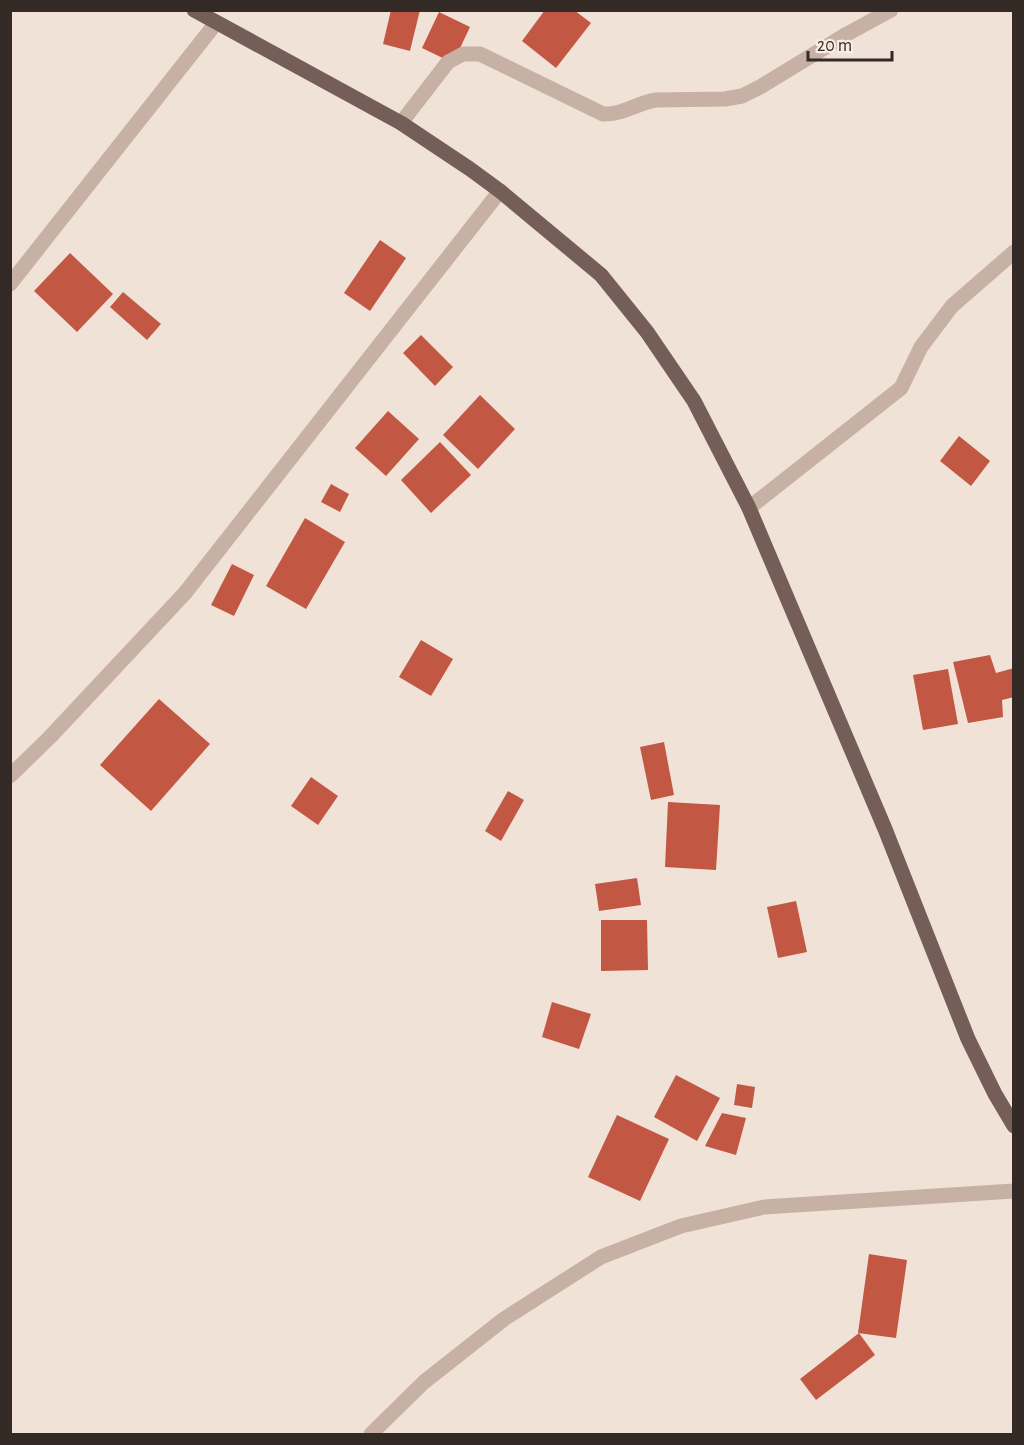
<svg xmlns="http://www.w3.org/2000/svg" width="1024" height="1445" font-family="'Alegreya Sans',sans-serif">
<rect width="100%" height="100%" fill="#f0e2d7"/>
<path fill="#c25843" d="M391,10H420L410,51L383,44Z
M545,10H574L591,23L556,68L522,41Z
M439,12L470,27L453,63L422,48Z
M380,240L406,258L370,311L344,293Z
M70,253L113,294L77,332L34,291Z
M123,292L161,324L147,340L110,307Z
M421,335L453,367L435,386L403,353Z
M480,395L515,429L478,469L443,435Z
M388,411L419,439L386,476L355,448Z
M959,436L990,461L971,486L940,461Z
M440,442L471,475L431,513L401,480Z
M331,484L349,494L340,512L321,502Z
M305,518L345,542L306,609L266,586Z
M232,564L254,575L234,616L211,605Z
M421,640L453,659L431,696L399,677Z
M990,655L996,673L1014,668V697L1002,700L1003,717L968,723L953,662Z
M948,669L958,724L923,730L913,675Z
M159,699L210,744L151,811L100,765Z
M664,742L674,795L651,800L640,747Z
M311,777L338,796L318,825L291,806Z
M508,791L524,800L501,841L485,831Z
M668,802L720,805L716,870L665,867Z
M637,878L641,905L599,911L595,884Z
M796,901L807,952L778,958L767,907Z
M601,920H647L648,970L601,971Z
M552,1002L591,1014L579,1049L542,1037Z
M676,1075L720,1098L697,1141L654,1117Z
M737,1084L755,1087L752,1108L734,1105Z
M722,1113L746,1118L736,1155L705,1146Z
M617,1115L669,1139L640,1201L588,1177Z
M869,1254L907,1260L896,1338L858,1333Z
M859,1333L875,1355L816,1400L800,1379Z"/>
<g fill="none" stroke-linecap="round" stroke-linejoin="round">
<path stroke="#c7b1a4" stroke-width="15" d="M401,123L448,62L463,54H480L603,114C622,115 637,103 656,100L725,99L742,96L760,87L847,34L891,10
M10,284L216,23
M749,508L901,388L921,347L952,306L1014,252
M10,776L50,737L185,593L500,191
M371,1434L424,1382L504,1319L601,1257L681,1226L764,1207L1014,1191"/>
<path stroke="#745e57" stroke-width="15" d="M194,10L401,123L470,169L500,191L601,275L647,332L694,401L749,508L885,829L968,1039L995,1094L1014,1126"/>
</g>
<rect width="1024" height="1445" fill="none" stroke="#332925" stroke-width="24"/>
<path d="M808 51v9h84v-9" fill="none" stroke="#332925" stroke-width="3"/>
<text x="817" y="51" font-size="18" fill="#332925" stroke="#f8ede3" stroke-width="4.5" paint-order="stroke">20 m</text>
</svg>
